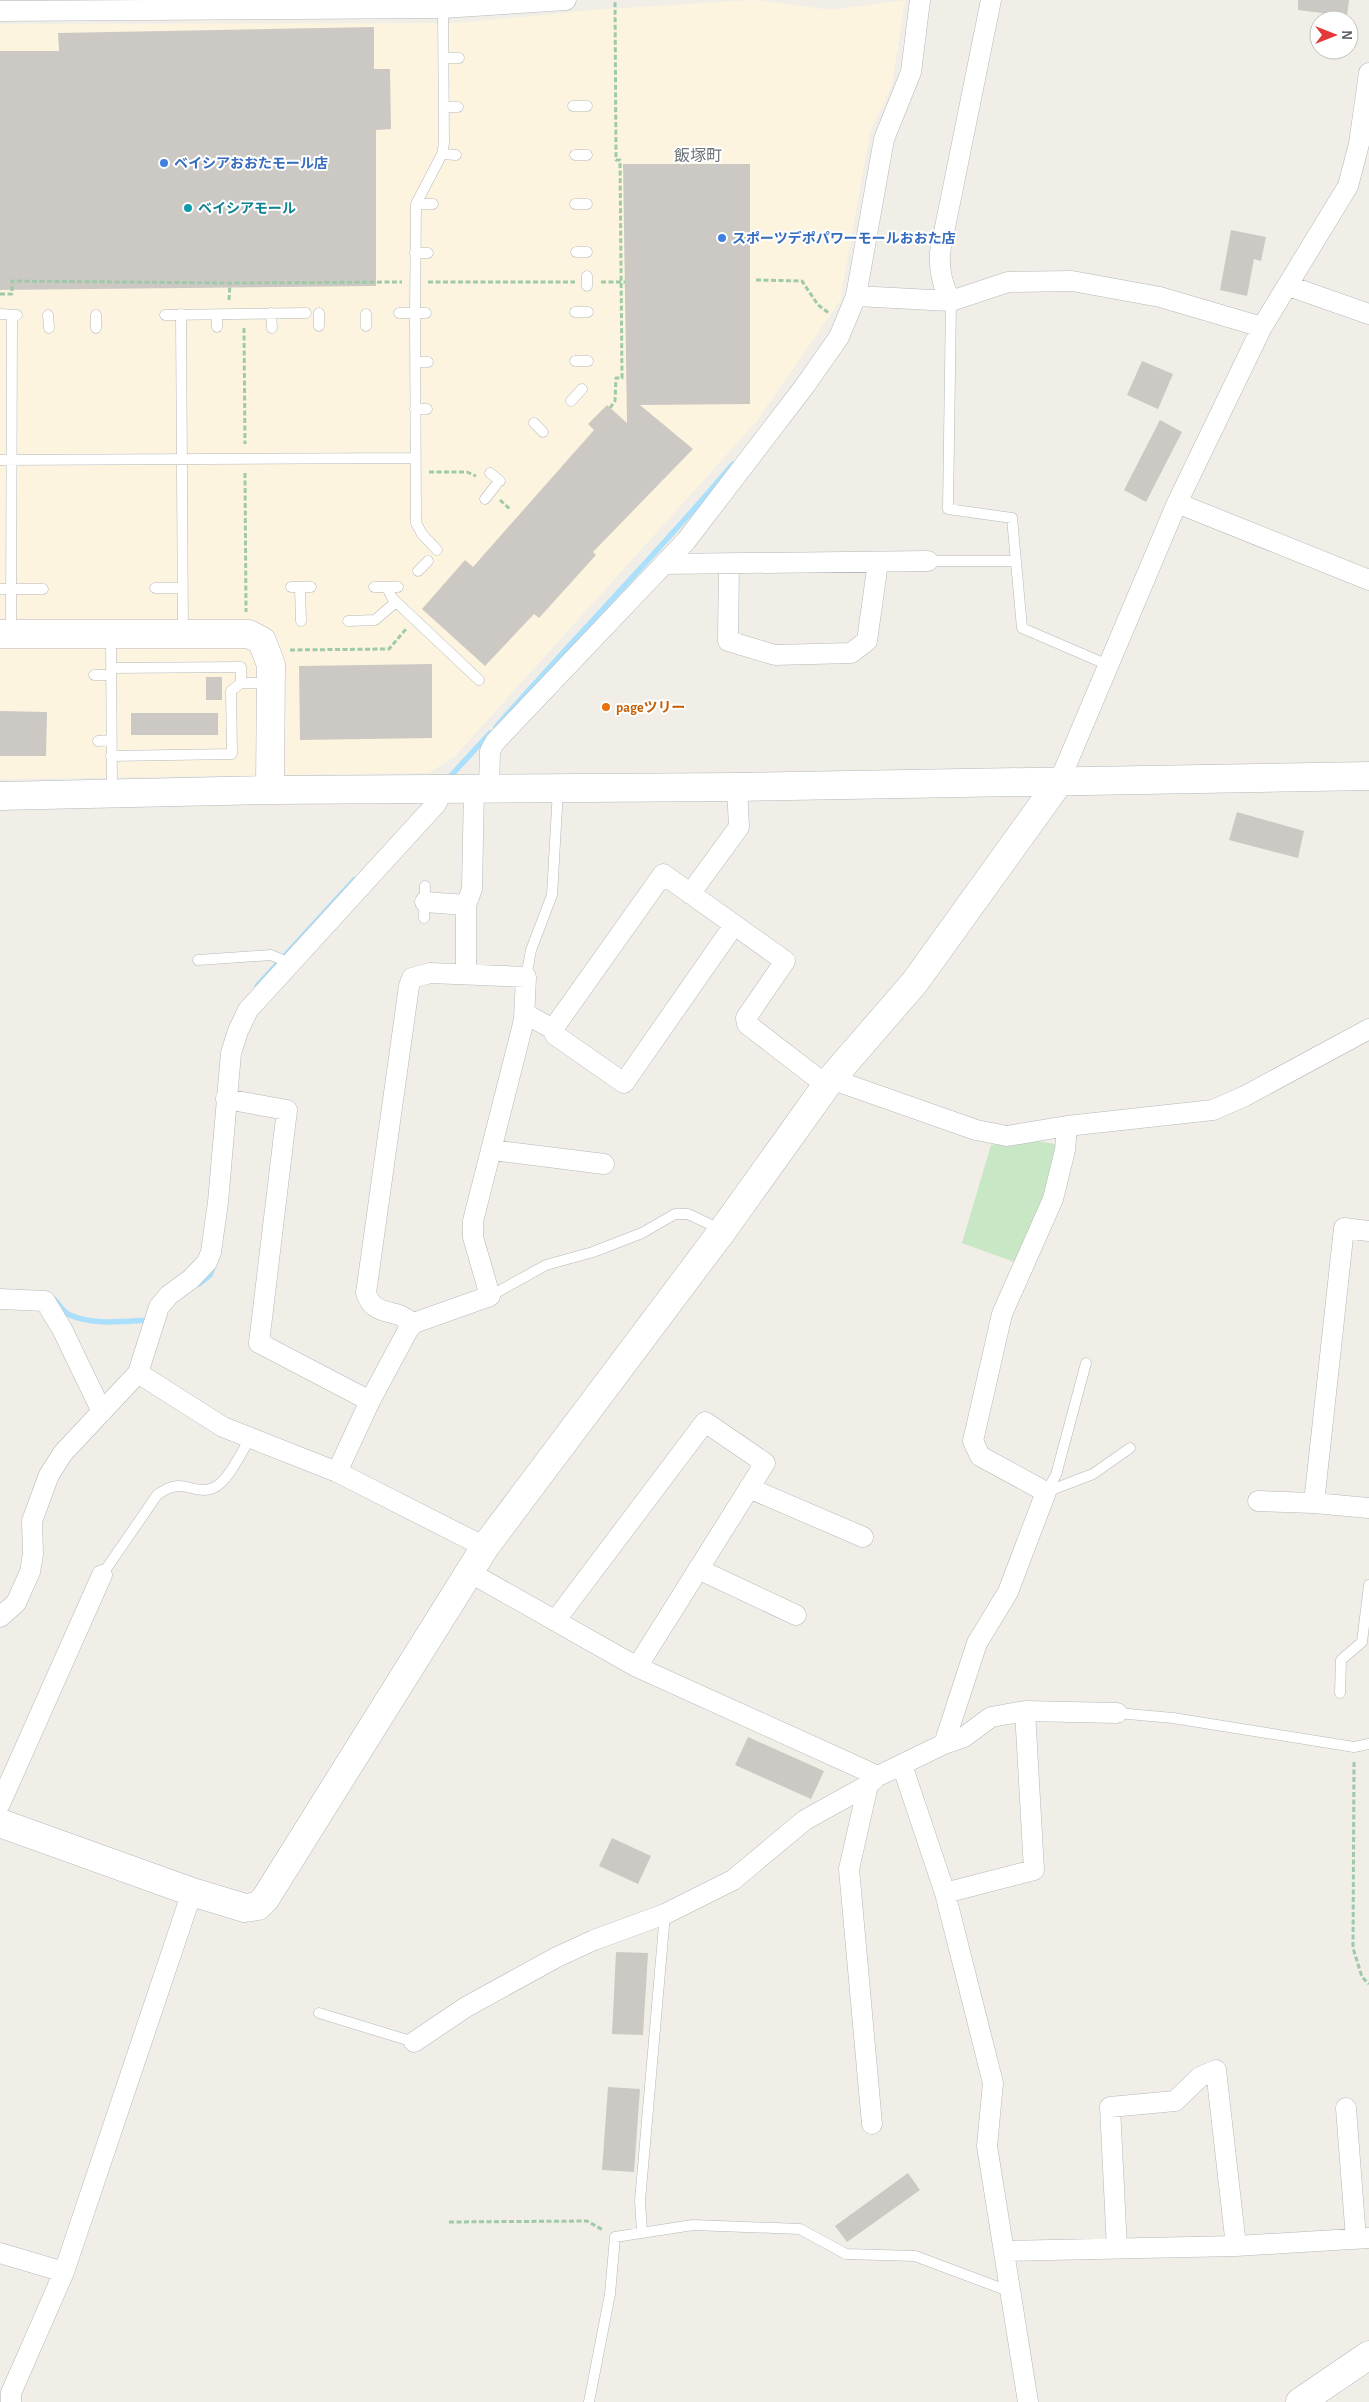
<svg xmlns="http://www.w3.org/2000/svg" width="1369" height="2402" font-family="'Alegreya Sans','Noto Sans JP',sans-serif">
<rect width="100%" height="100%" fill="#f0eee7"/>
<path fill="#fdf4df" d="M755,0L832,10L905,0L892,85L870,132L840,301L756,422L455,756L429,773L0,779V24L457,23L605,9Z"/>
<path fill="#c8e7c5" d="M1038,1141L1060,1145L1059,1161L1017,1263L962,1243L991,1145Z"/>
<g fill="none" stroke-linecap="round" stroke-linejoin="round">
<path stroke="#abe0fd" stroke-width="5.5" d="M496,727C574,638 657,554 733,464
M447,780L490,733
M257,986L354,880
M199,1284L210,1275L213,1267
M48,1296C59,1299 60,1311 70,1315C94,1326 126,1321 152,1320"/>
</g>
<path fill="#ccc9c4" d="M1298,0H1349L1347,16L1298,10Z
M374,27V69H390L391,129L376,130V286L0,290V51H59L58,33Z
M623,164H750V404L640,405L693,449L593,552L596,555L539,618L534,614L485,666L422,609L465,560L473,567L594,430L588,424L607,405L627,423Z
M1231,230L1266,237L1261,261L1254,259L1247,296L1220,290Z
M1142,361L1173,374L1158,409L1127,395Z
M1160,420L1182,432L1146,502L1124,490Z
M432,664V738L300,740L299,666Z
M206,677H222V700H206Z
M0,711L47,712L46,756H0Z
M131,713H218V735H131Z
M1237,812L1304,831L1298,858L1229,840Z
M748,1737L824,1771L811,1799L735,1765Z
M612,1838L651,1856L638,1884L599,1866Z
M616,1952L648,1953L643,2035L612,2034Z
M608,2087L640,2089L634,2172L602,2170Z
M908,2173L920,2190L847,2242L835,2226Z"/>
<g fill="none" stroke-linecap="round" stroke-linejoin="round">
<g stroke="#b4b8bb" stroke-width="11">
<path id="lane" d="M445,58H459
M573,106H587
M445,107H458
M442,154L456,155
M575,155H587
M416,204H433
M575,204H587
M576,252H587
M415,253H428
M587,276V286
M951,301L948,509L1012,518L1022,628L1108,665
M575,312H588
M271,313L272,328
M319,313V326
M399,313H415L416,204L442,154L444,143L443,8
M426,313H415L416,523L422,534L437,550
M0,314L17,315
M181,314L183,633
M366,314V326
M48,315L49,328
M165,315L306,313
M217,315V327
M96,328V315
M575,361H588
M415,362H428
M571,401L582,389
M415,409H427
M534,423L543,432
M0,460L415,458
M490,473L500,481
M485,499L496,485
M928,561H1016
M418,571L428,561
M291,587H311
M300,587L301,621
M374,587H398
M387,587L392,598L479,680
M155,588H182
M0,589H43
M348,621L375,620L396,602
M11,634L12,315
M111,636L112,793
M111,668L241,667V683H269
M94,675H111
M98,741L111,740
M111,756L232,754L231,691L241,683
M424,918L425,886
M198,960L271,955L290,963
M526,977L531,950L552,895L558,790
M490,1296L546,1265L593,1252L642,1233L675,1214H688L722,1230
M1046,1492L1056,1475L1086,1363
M1046,1492L1093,1474L1130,1448
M102,1575L157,1495C183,1475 192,1496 213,1488C227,1483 242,1452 250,1438
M1340,1693L1341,1660L1362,1642L1369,1585
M1117,1713L1173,1718L1354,1747L1369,1744
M319,2013L414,2042
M642,2232L640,2201L665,1914
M589,2402L610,2294L615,2237L693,2225L800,2229L846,2254L915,2256L1011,2292"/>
</g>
<g stroke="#b4b8bb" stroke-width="21">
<path id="street" d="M0,11L443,8L566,0
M1289,286L1369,314
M856,296L951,301L1008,282L1072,281L1160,297L1262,327
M951,301C942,284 939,271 940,252L991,0
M1177,503L1369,580
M729,563L728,641L775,655L851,653L867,641L878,562
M664,564L928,561
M1059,782L1177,503L1262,327L1348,186L1359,144L1369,73
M489,788L490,751L495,742L686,541L804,387L839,337L856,296L884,139L911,72L920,0
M690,894L739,827L737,787
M425,902L466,905L472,889L474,788
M466,973V905
M524,1020L531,1017L553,1029L555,1035L624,1083L734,925
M553,1029L663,874L785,961L746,1018L747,1024L826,1085
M831,1079L976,1130L1007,1136L1067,1126L1213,1110L1245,1096L1369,1029
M226,1099L287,1110L259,1343L370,1401
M492,1150L604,1164
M0,1299L45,1301L62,1329L102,1412
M138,1373L223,1427L337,1472L485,1547
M337,1472L370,1401L408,1330L414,1323L490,1296L473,1237V1221L524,1020L526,977L430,973L412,978L409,986L366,1293C372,1311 383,1310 399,1315C404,1317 409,1321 414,1323
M749,1488L863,1537
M1258,1501L1314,1503L1369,1508
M1314,1503L1344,1228L1369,1231
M698,1569L796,1615
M469,1572L637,1667L878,1776
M0,1617L16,1603L30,1572L33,1554L32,1521L49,1475L63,1453L138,1373L159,1307L169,1295L191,1279L207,1262L211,1252L218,1202L231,1053L238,1031L248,1010L436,804L443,790
M555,1621L705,1422L765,1463L637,1667
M944,1744L964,1737L991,1717L1025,1711L1117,1713
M902,1765L945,1893L993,2083L987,2146L1028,2402
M868,1785L849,1869L872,2124
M0,1804L102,1575
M945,1893L1034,1870L1025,1711
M414,2042L466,2007L557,1957L594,1940L665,1914L733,1880L805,1820L868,1785L878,1776L944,1744L977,1643L1008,1592L1046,1492L980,1456L973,1441L1002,1314L1053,1199L1065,1150L1067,1126
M1346,2108L1356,2239
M1117,2249L1110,2107L1175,2101L1200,2077L1216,2070L1236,2246
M1005,2251L1236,2246L1369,2238
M0,2253L64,2272
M11,2402V2393L64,2272L192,1892"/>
</g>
<g stroke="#b3b7bb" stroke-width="29">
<path id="secondary" d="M0,634H249L262,641L271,665L270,790
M0,796L270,790L737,787L1369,776
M0,1823L192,1892L245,1908L258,1906L265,1899L485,1547L723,1230L831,1079L915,982L1059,782
M1300,2402L1369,2355"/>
</g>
<path stroke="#9fcaa8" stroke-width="3" stroke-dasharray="5 2.5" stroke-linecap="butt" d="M756,280L802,281L818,305L829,313
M428,282H575
M601,282H625
M0,294H12V281L230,283L402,282
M229,300L230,283
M244,328L245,444
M610,408L615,401L616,378H622L620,160H616L615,0
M429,472H467L476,476
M245,473L246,612
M500,500L510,509
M290,650L389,649L406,629
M1354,1762L1353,1948L1362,1977L1369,1984
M449,2222L587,2221L603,2230"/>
<use href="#lane" stroke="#fff" stroke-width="10"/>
<use href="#street" stroke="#fff" stroke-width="20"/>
<use href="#secondary" stroke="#fff" stroke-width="28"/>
</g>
<g fill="#3f7fe0" stroke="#fff" stroke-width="2">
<circle cx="164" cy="163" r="5"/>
<circle cx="722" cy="238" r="5"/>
</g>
<circle fill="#0f9aa8" stroke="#fff" stroke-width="2" cx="188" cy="208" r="5"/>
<circle fill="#e8710a" stroke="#fff" stroke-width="2" cx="606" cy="707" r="5"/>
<g text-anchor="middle" stroke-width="4" stroke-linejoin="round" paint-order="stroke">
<g font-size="14" font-weight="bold" fill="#366cbe" stroke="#fff" text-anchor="start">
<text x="174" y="168">ベイシアおおたモール店</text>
<text x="732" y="243">スポーツデポパワーモールおおた店</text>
</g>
<g font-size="14" font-weight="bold" fill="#0d838f" stroke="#fff" text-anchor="start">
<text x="198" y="213">ベイシアモール</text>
</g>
<g font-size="14" font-weight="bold" fill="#c56008" stroke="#fff" text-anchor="start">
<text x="616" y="712">pageツリー</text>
</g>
<g font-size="16" fill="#707579" stroke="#fff">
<text x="698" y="161">飯塚町</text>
</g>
</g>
<g transform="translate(1334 35) rotate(90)"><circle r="24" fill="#ffffff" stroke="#bfc1c2"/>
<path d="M0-4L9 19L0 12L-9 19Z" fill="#e53839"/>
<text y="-8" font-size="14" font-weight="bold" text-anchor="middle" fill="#5f6367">N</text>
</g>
</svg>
